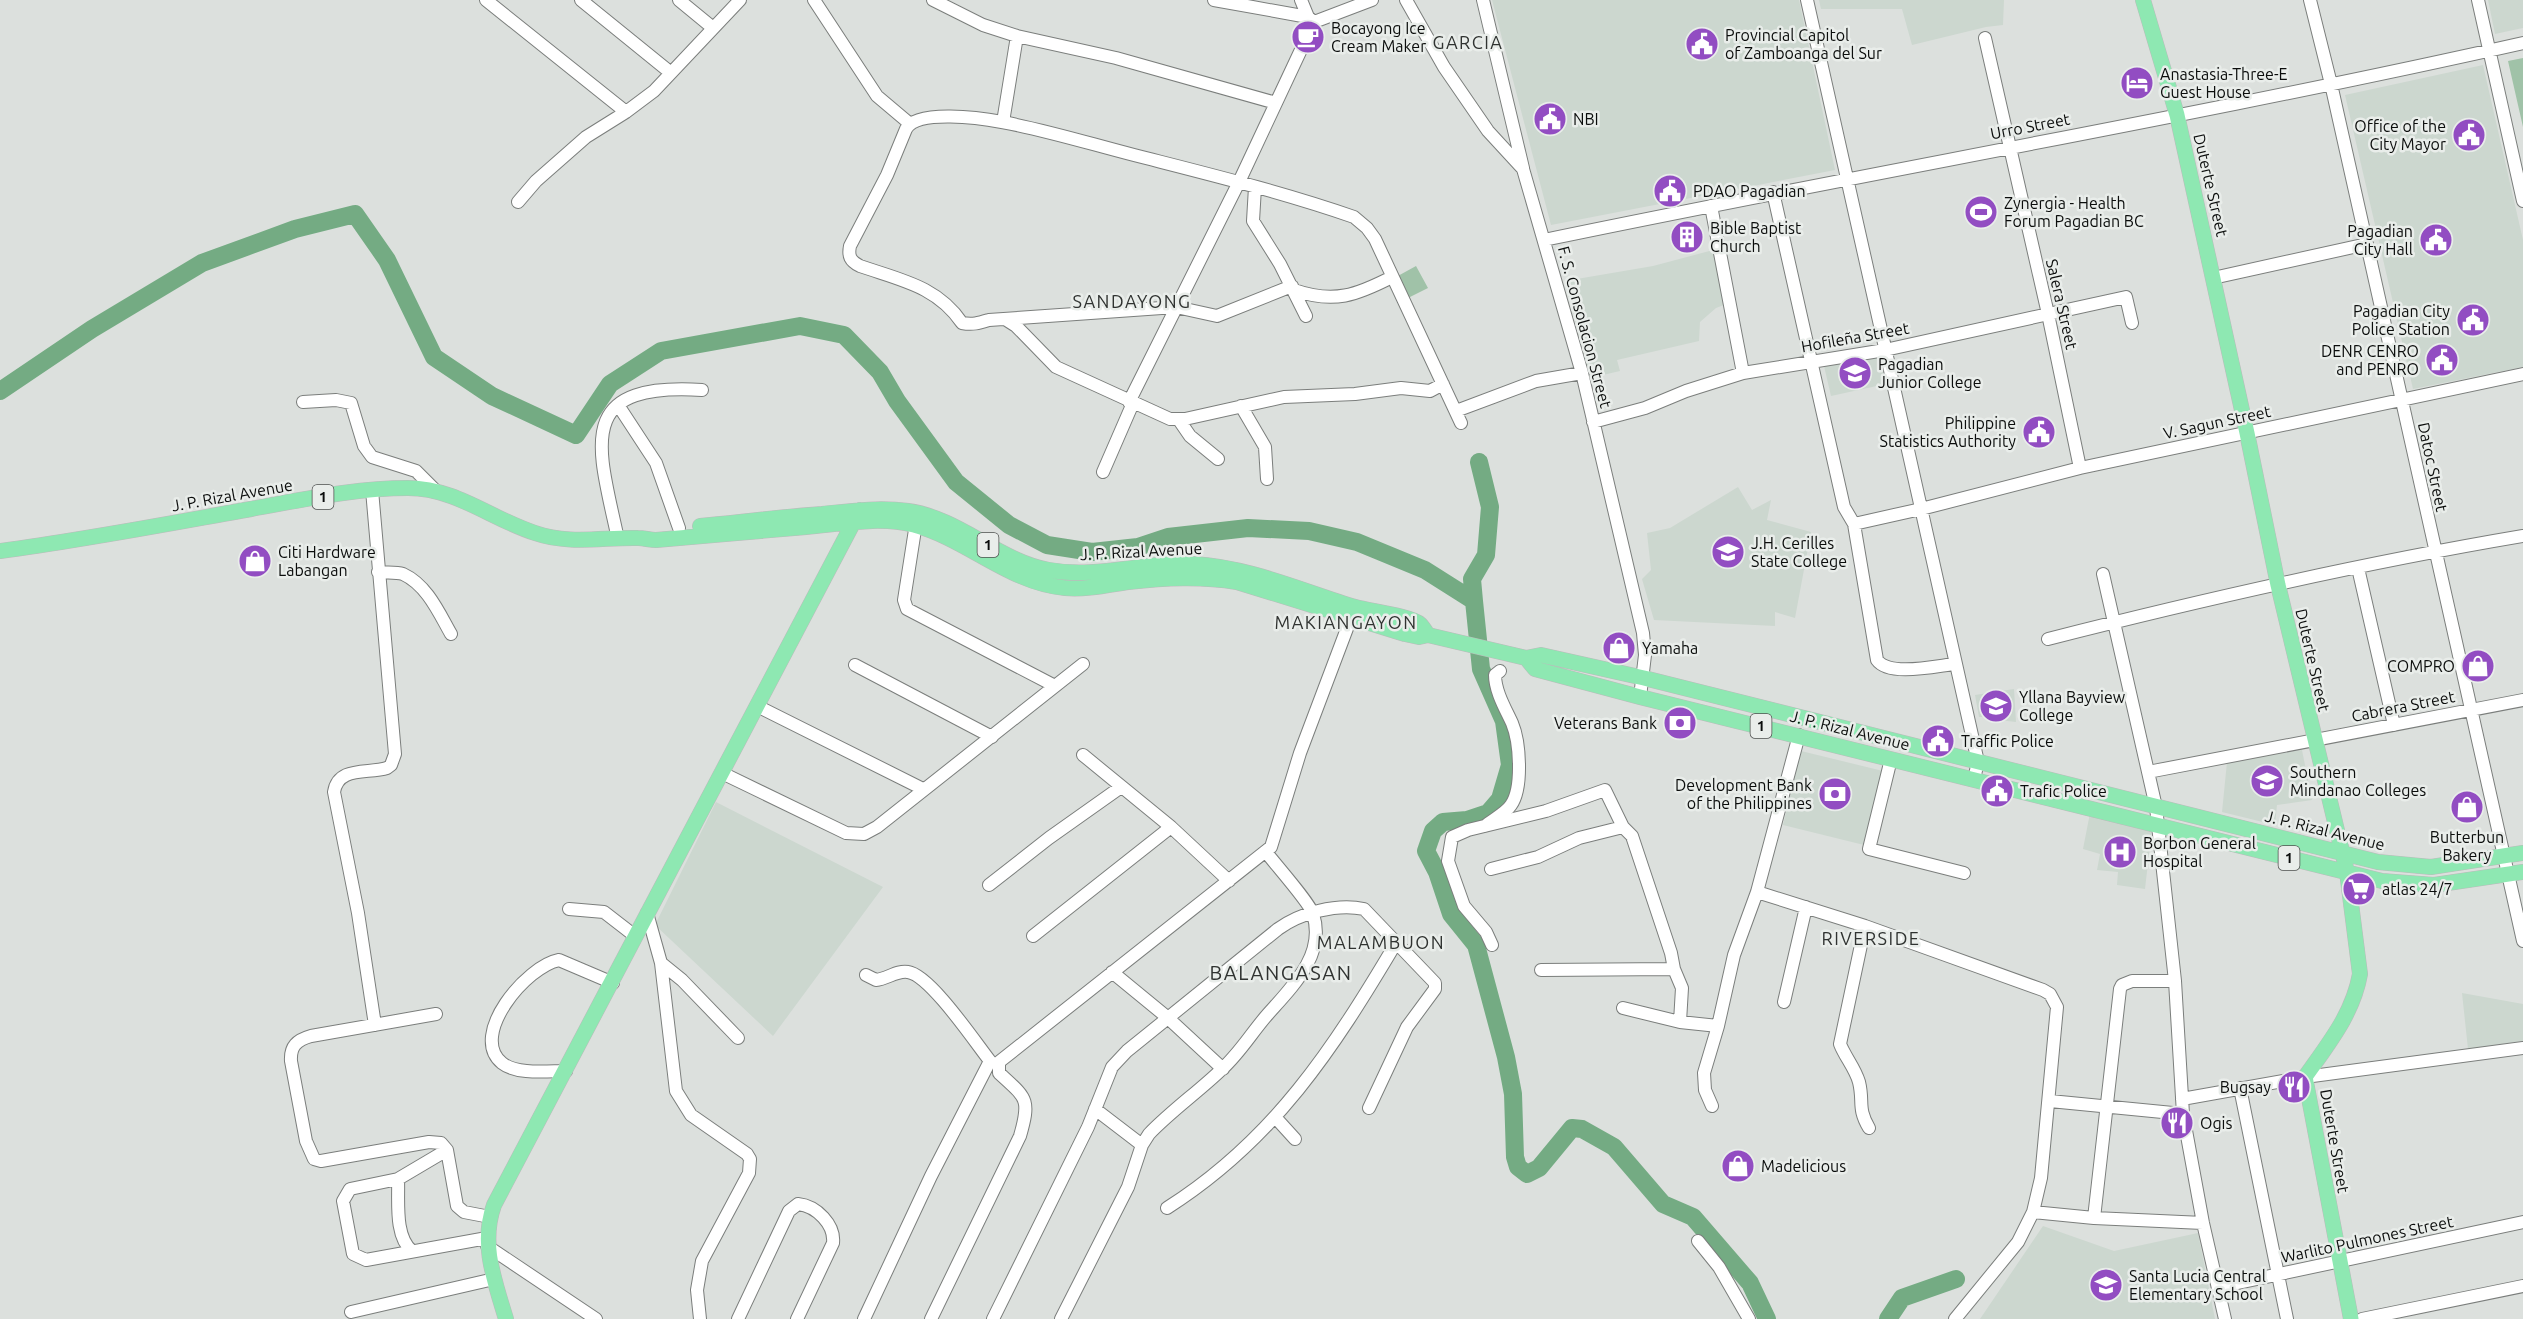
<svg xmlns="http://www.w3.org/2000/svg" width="2523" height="1319" font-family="Ubuntu,sans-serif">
<rect width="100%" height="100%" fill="#dce0dd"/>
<path fill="#ccd7cf" d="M1492,0H1799L1835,170L1551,225Z
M1819,0H2004L2003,25L1986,27L1912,45L1902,9H1821Z
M2488,0H2523V28L2495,34Z
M2483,65L2523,240V367L2413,389L2345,95Z
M1717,249L1729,303L1716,308L1700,322L1699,341L1617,360L1620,371L1590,378L1565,281L1653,266Z
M1880,355L1886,384L1831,396L1824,366Z
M1738,487L1752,510L1771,500L1767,520L1811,532L1795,618L1775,612V626L1654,620L1642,579L1651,570L1647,533L1670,528Z
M2014,689L2016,722L1999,720L1998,717H1979L1975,695Z
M2302,750L2312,800L2277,805L2275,825L2222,812L2227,762Z
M1801,751L1883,771L1864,845L1783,825Z
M716,802L883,887L773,1036L655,925Z
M2090,813L2152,828L2145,889L2117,885L2118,872L2097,870L2100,854L2083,849Z
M2462,993L2523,1004V1041L2468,1049Z
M2043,1226L2114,1251L2198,1233L2215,1319H1980Z"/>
<path fill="#a0c2a8" d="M2523,58V127L2508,61Z
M1416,266L1428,288L1408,298L1396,277Z"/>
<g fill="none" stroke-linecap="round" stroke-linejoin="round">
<path stroke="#74ab83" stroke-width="18" d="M0,391L92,329L202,263L295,229L355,214L387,260L434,357L492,396L576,435L610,384L661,351L800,326L844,335L880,372L897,401L956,482L1009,525L1047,545L1092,552L1138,547L1168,537L1248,528L1309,531L1357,542L1425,570L1474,601
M1479,462L1490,507L1486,555L1472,579L1474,601L1481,669L1504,721L1510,765L1500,799L1488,813L1467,820L1443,822L1433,831L1426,851L1437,872L1451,914L1476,945L1506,1057L1513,1094L1515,1157L1518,1167L1527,1174L1539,1168L1572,1128L1582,1129L1614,1147L1663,1204L1693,1217L1750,1283L1767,1319
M1888,1319L1902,1298L1956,1279"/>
<g stroke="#7b7e7c" stroke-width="14">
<path id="minor" d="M486,0L626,112
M581,0L671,73
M679,0L713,28
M814,0L877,96L909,123
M933,0L983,25L1017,36L1116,58L1276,103
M1214,0L1308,17L1314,22
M1301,0L1308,17
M1406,0L1444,67L1488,131L1523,169L1582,373L1643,633L1645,655L1640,697
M1483,0L1523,168
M1807,0L1978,762L1974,779
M2310,0L2331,84L2523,941
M2478,0L2523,201
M1985,38L2048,314L2080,468
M1003,122L1017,36
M1255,187L1253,221L1280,264L1306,316
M1773,192L1844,507L1854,524L1877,660C1889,677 1936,666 1955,664
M518,202L536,181L586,137L626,112L654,91L740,0
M1711,206L1743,373
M1544,240C1870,172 2198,116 2523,43
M2213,278L2367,244
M1292,286L1217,316L1176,307L989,320C979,323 973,325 962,323C937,286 900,280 860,266C850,261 848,256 850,246L887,175L906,129C917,109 981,118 1002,122C1046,130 1091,144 1134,155C1208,174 1282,192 1354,217L1367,228L1375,239L1461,423
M1294,290C1334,304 1357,295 1392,277
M1005,319L1016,326L1056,367L1170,419H1185L1284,397L1355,394L1401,388L1430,391L1443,384
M303,402L336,400L351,403L364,446L372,457L416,471L435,490
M1129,402L1239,182L1314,22L1372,0
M618,405L656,463L679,528
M1241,406L1265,447L1267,479
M1456,411L1536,381L1582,373
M1179,420L1190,436L1218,459
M1593,422L1645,408L1686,391L1743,373L1885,350L2126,297L2132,323
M1103,472L1133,403
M372,490L395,754L391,765L387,768C367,774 338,766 334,792L358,913L375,1025
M917,517L904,600L907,609L1055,686
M1854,524L1921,509L2080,468L2523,374
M618,539C598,446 573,382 702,390
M2358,568L2394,725
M378,572C386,573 396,572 403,574C427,585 439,613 451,634
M2103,574L2156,807L2175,981L2183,1114L2203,1223L2225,1319
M2048,639C2205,599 2363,563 2523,536
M855,665L992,737
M757,706L923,789
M1083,755L1171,827L1229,881
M1891,759L1869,849L1964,873
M2148,772L2523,700
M722,773L846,833L864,834L877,827L1083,664
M1485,826C1492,820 1506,813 1511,805C1523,788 1520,742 1512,723C1505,708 1495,691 1495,675L1500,671
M1491,869L1538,857L1579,838L1623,827
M989,885L1049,838L1121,787
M1757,892L1865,926L2043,990L2050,994L2057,1007L2041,1178L2033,1212L2018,1242L1955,1319
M569,909L604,912L635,936
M647,913L661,963L676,1091L691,1115L747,1154L750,1159L749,1173L702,1261L697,1290L700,1319
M1865,926L1840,1044C1845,1057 1855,1068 1859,1082C1864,1102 1857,1108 1869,1128
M1033,936L1171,827
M1492,945L1486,932L1464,906L1448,861L1452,837L1468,830L1546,811L1605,790L1623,827L1632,836L1671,953L1674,969L1682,988L1680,1022
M661,963L682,980L738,1038
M1541,970L1674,969
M1112,972L1168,1018L1223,1069
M1784,1002L1806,907
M1623,1008L1680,1022L1718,1026
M436,1014L311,1036C297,1040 290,1046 291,1061L306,1141L314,1159L321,1161L429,1142L441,1143L447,1150L457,1206L464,1212L490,1217
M566,1071C548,1071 517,1075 502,1063C468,1035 527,966 559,960L613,983
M2240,1088L2287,1319
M2182,1099L2305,1077L2523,1048
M2050,1101L2183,1114
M1712,1106L1705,1090L1704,1073L1718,1026L1734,955L1757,892L1799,735
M1095,1109L1142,1145
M1275,1117L1295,1139
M447,1150L398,1179L350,1189L343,1201L353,1254L366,1260L487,1238
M398,1179C399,1200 394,1236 412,1251
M1167,1208C1274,1140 1333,1049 1396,943
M2033,1212L2094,1218L2203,1223
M2094,1218L2120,989L2122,985L2132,981H2175
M1698,1241L1719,1267L1749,1319
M487,1246L596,1319
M2219,1287L2523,1222
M351,1312L494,1279
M738,1319L789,1211L798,1204C817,1206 835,1225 833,1243L797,1319
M864,1319L931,1176L990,1061C975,1042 930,975 908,972C897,970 887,979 876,980L866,975
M931,1319L1020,1136C1031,1098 1026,1098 999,1073V1062L1271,847L1300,753L1354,610
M993,1319L1088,1127L1112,1067L1127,1051L1278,929C1300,913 1337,903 1364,909L1435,983V989L1407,1027L1369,1108
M1061,1319L1128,1187L1142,1145L1149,1134C1171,1111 1198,1092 1221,1070C1240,1053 1252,1032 1268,1014C1293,986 1326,954 1313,914C1310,903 1275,864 1266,852
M2362,1319L2523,1286"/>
</g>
<g stroke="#bbb" stroke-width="16">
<path id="major" d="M2143,0L2177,115L2247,433L2278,585L2347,872L2360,974C2353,1014 2328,1044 2305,1077L2351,1319
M700,526C741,522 781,517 822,514C850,511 879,507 908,511C959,518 999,561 1049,570C1098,579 1145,561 1193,564C1249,567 1302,591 1355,607C1369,611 1411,616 1420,624C1423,627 1426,632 1428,635
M0,551C84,540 167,524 251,509C302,500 355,488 408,488C456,488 491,519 535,533C569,545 604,537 638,538C644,538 650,540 656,540C706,536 756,531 806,527C841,524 880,516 914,525C967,539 1009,583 1065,588C1085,590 1108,585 1128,582C1165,578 1200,576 1237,582L1405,634L1419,637L1428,635L1526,658L1541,655L1644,678L2378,862L2431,867L2523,853
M1526,658L1535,669L1640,697L2382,881L2434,885L2523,872
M506,1319C495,1282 480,1244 494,1205L860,510"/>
</g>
<use href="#minor" stroke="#fff" stroke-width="12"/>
<use href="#major" stroke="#8ee8b2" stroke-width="15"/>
</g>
<defs>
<g id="cafe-disc" transform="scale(1.725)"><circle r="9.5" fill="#924dc2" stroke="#e9edea"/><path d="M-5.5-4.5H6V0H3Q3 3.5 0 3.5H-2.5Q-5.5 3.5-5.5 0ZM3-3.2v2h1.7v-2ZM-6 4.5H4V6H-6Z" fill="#fff"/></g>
<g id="civic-disc" transform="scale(1.725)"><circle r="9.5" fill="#924dc2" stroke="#e9edea"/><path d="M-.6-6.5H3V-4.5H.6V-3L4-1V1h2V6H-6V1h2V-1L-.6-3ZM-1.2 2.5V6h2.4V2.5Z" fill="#fff"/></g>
<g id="hotel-disc" transform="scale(1.725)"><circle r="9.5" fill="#924dc2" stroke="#e9edea"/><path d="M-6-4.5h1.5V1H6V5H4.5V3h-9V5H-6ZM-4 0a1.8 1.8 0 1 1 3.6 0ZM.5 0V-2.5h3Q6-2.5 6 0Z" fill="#fff"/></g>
<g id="stadium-disc" transform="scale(1.725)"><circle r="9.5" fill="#924dc2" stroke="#e9edea"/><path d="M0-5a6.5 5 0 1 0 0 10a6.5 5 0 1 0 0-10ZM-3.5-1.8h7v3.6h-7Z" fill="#fff"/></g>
<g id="building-disc" transform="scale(1.725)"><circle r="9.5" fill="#924dc2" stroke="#e9edea"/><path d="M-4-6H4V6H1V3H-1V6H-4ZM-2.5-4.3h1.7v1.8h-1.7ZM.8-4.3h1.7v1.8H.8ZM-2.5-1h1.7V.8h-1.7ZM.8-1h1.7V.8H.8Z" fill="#fff"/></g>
<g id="school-disc" transform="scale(1.725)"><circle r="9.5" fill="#924dc2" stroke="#e9edea"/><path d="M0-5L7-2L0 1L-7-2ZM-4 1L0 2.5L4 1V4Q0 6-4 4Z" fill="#fff"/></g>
<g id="university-disc" transform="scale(1.725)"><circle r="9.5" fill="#924dc2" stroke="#e9edea"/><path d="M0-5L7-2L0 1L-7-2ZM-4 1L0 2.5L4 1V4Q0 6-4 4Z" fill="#fff"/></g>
<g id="shop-disc" transform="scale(1.725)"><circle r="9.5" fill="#924dc2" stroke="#e9edea"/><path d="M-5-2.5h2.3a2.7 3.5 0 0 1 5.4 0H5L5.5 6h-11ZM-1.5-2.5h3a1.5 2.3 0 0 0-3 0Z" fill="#fff"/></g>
<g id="bank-disc" transform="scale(1.725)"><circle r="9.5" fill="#924dc2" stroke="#e9edea"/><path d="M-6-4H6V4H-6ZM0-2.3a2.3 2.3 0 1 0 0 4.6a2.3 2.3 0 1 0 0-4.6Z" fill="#fff"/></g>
<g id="hospital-disc" transform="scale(1.725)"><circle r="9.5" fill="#924dc2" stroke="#e9edea"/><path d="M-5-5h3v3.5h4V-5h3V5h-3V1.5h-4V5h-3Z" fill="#fff"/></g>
<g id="supermarket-disc" transform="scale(1.725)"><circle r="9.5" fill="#924dc2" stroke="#e9edea"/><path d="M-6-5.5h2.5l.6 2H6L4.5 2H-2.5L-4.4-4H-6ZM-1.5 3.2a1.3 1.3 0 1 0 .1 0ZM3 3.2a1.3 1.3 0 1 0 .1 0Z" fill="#fff"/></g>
<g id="restaurant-disc" transform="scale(1.725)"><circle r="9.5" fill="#924dc2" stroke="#e9edea"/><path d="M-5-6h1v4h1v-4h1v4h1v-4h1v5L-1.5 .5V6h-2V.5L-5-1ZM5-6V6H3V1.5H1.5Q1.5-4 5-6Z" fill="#fff"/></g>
</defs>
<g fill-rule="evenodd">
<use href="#cafe-disc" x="1308" y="37"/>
<use href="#civic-disc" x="1702" y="44"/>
<use href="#hotel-disc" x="2137" y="83"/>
<use href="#civic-disc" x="1550" y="119"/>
<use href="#civic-disc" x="2469" y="135"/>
<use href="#civic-disc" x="1670" y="191"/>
<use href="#stadium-disc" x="1981" y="212"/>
<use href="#building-disc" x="1687" y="237"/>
<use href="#civic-disc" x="2436" y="240"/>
<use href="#civic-disc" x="2473" y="320"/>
<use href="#civic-disc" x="2442" y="360"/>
<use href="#school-disc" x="1855" y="373"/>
<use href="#civic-disc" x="2039" y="432"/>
<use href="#university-disc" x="1728" y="552"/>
<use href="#shop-disc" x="255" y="561"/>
<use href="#shop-disc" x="1619" y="648"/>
<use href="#shop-disc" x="2478" y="666"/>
<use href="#university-disc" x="1996" y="706"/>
<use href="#bank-disc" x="1680" y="723"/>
<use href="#civic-disc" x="1938" y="741"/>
<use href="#school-disc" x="2267" y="781"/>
<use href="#civic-disc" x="1997" y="791"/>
<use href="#bank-disc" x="1835" y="794"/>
<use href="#shop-disc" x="2467" y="807"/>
<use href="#hospital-disc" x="2120" y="852"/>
<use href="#supermarket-disc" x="2359" y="889"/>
<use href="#restaurant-disc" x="2294" y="1087"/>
<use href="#restaurant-disc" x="2177" y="1123"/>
<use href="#shop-disc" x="1738" y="1166"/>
<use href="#school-disc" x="2106" y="1285"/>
</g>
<g text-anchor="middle" stroke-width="5" stroke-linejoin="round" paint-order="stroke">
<g fill="#e9edea" stroke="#4e504f" stroke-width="1.5">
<rect x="312.5" y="485" width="21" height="24" rx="4.5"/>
<rect x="977.5" y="533" width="21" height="24" rx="4.5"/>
<rect x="1750.5" y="714" width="21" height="24" rx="4.5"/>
<rect x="2278.5" y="846" width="21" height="24" rx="4.5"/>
</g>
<g font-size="15" font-weight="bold" fill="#0b0d0c">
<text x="323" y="502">1</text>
<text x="988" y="550">1</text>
<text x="1761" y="731">1</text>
<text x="2289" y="863">1</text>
</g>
<g font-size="16" fill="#0b0d0c" stroke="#e9edea" text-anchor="start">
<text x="1331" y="34">Bocayong Ice<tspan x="1331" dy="18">Cream Maker</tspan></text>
<text x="1725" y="41">Provincial Capitol<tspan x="1725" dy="18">of Zamboanga del Sur</tspan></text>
<text x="2160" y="80">Anastasia-Three-E<tspan x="2160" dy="18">Guest House</tspan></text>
<text x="1573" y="125">NBI</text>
<text x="2446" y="132" text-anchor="end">Office of the<tspan x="2446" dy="18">City Mayor</tspan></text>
<text x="1693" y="197">PDAO Pagadian</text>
<text x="2004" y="209">Zynergia - Health<tspan x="2004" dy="18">Forum Pagadian BC</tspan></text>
<text x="1710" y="234">Bible Baptist<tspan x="1710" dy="18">Church</tspan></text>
<text x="2413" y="237" text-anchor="end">Pagadian<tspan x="2413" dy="18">City Hall</tspan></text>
<text x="2450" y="317" text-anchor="end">Pagadian City<tspan x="2450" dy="18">Police Station</tspan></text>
<text x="2419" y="357" text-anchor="end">DENR CENRO<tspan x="2419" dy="18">and PENRO</tspan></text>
<text x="1878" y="370">Pagadian<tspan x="1878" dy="18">Junior College</tspan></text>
<text x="2016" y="429" text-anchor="end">Philippine<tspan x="2016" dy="18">Statistics Authority</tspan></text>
<text x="1751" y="549">J.H. Cerilles<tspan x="1751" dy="18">State College</tspan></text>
<text x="278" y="558">Citi Hardware<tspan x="278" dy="18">Labangan</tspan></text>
<text x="1642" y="654">Yamaha</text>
<text x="2455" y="672" text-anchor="end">COMPRO</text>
<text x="2019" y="703">Yllana Bayview<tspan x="2019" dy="18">College</tspan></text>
<text x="1657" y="729" text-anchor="end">Veterans Bank</text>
<text x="1961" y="747">Traffic Police</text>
<text x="2290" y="778">Southern<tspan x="2290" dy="18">Mindanao Colleges</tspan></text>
<text x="1812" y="791" text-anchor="end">Development Bank<tspan x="1812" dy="18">of the Philippines</tspan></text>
<text x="2020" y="797">Trafic Police</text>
<text x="2467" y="843" text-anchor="middle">Butterbun<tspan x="2467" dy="18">Bakery</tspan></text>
<text x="2143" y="849">Borbon General<tspan x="2143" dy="18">Hospital</tspan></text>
<text x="2382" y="895">atlas 24/7</text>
<text x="2271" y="1093" text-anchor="end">Bugsay</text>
<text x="2200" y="1129">Ogis</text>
<text x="1761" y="1172">Madelicious</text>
<text x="2129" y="1282">Santa Lucia Central<tspan x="2129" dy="18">Elementary School</tspan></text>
</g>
<g font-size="16" fill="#0b0d0c" stroke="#e9edea">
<text transform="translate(2030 126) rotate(-11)" y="6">Urro Street</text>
<text transform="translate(2211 185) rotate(77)" y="6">Duterte Street</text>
<text transform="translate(2062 304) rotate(77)" y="6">Salera Street</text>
<text transform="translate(1585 327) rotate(75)" y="6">F. S. Consolacion Street</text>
<text transform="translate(1855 337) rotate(-10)" y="6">Hofileña Street</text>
<text transform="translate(2217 422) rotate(-12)" y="6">V. Sagun Street</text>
<text transform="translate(2433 467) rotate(78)" y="6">Datoc Street</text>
<text transform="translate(232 495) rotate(-10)" y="6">J. P. Rizal Avenue</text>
<text transform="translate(1141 551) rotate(-3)" y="6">J. P. Rizal Avenue</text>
<text transform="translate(2313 660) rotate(77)" y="6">Duterte Street</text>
<text transform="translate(2403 706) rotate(-11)" y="6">Cabrera Street</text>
<text transform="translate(1850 730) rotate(14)" y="6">J. P. Rizal Avenue</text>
<text transform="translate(2325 830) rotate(14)" y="6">J. P. Rizal Avenue</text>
<text transform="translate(2335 1141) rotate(80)" y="6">Duterte Street</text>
<text transform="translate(2367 1239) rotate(-12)" y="6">Warlito Pulmones Street</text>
</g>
<g font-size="18" letter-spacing="1.5" fill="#303331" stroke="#e9edea">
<text x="1468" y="49">GARCIA</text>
<text x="1132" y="308">SANDAYONG</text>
<text x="1346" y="629">MAKIANGAYON</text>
<text x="1871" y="945">RIVERSIDE</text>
<text x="1381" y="949">MALAMBUON</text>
</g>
<g font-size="20" letter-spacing="1.5" fill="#303331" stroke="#e9edea">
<text x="1281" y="980">BALANGASAN</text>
</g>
</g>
</svg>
